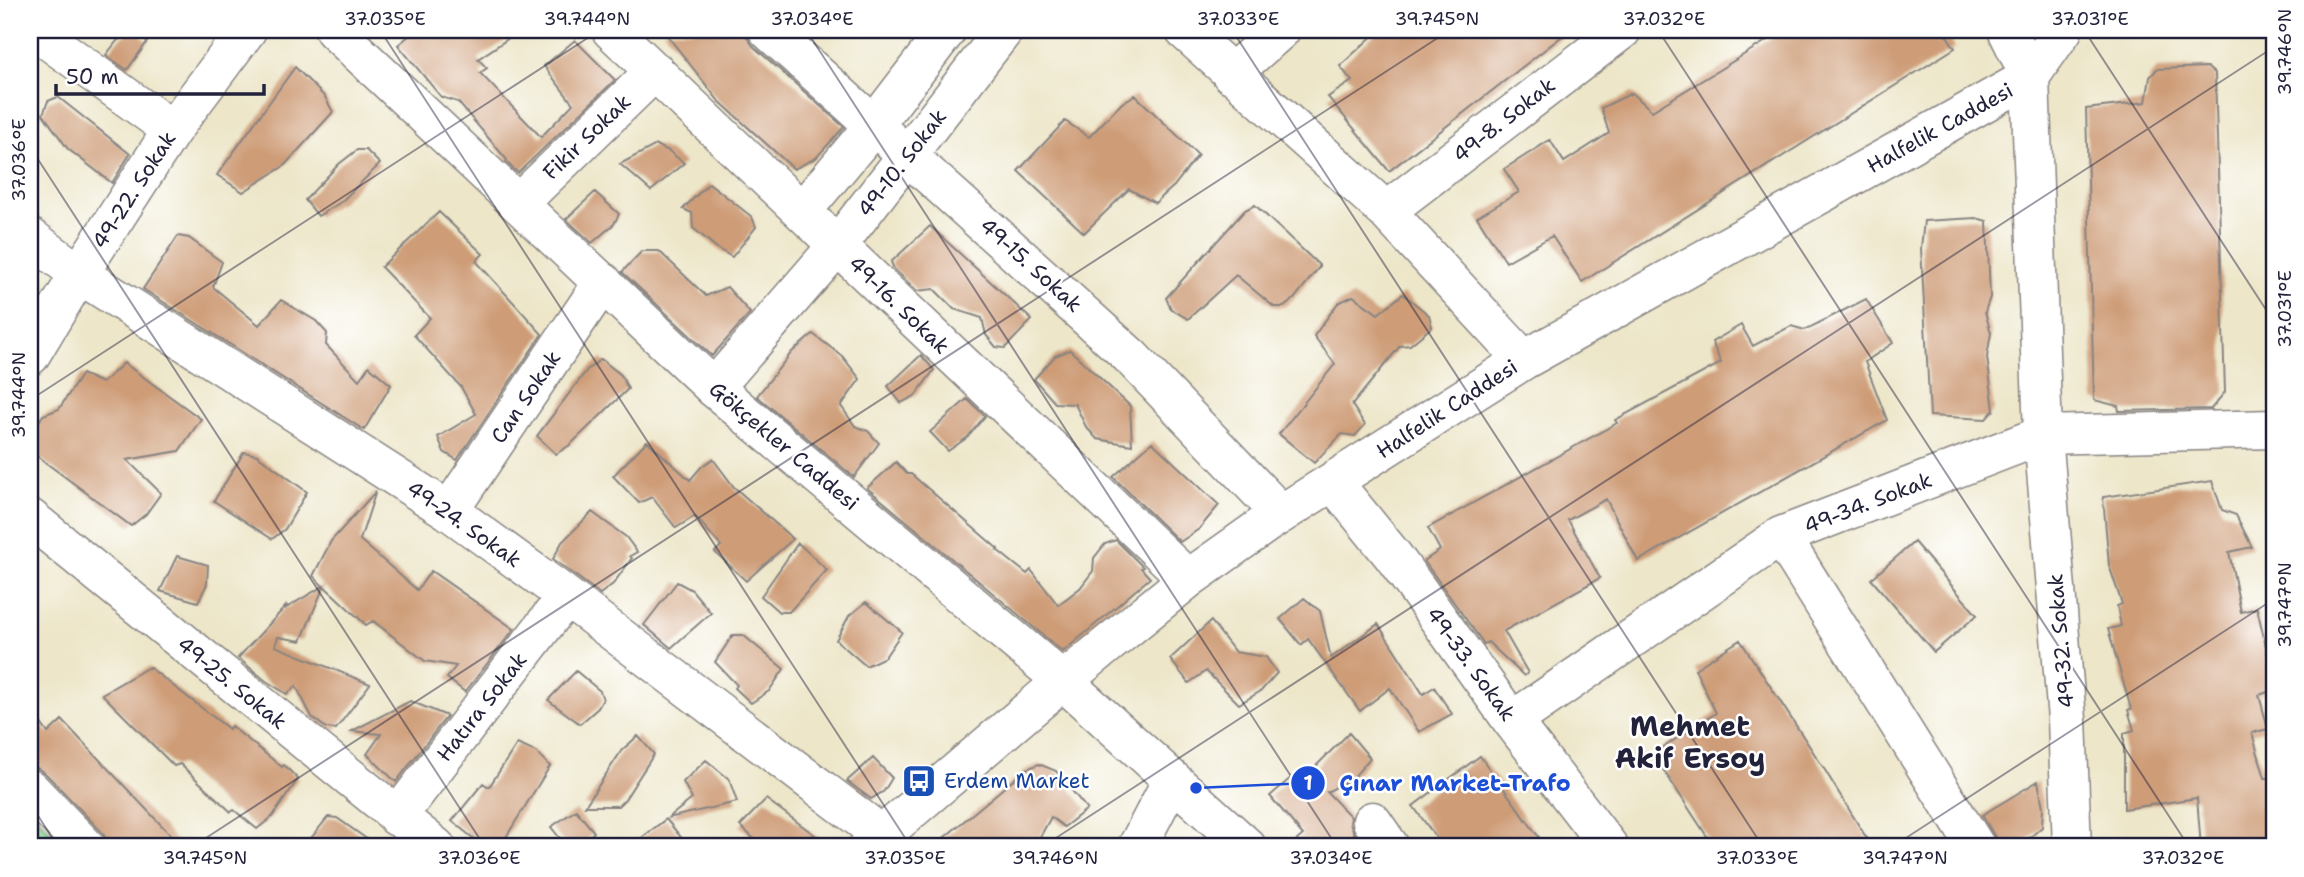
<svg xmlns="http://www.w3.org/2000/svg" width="2304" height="877" font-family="'Shantell Sans',sans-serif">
<rect width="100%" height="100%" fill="#fff"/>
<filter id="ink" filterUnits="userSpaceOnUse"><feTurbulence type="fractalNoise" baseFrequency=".0143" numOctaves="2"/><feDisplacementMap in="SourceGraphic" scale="14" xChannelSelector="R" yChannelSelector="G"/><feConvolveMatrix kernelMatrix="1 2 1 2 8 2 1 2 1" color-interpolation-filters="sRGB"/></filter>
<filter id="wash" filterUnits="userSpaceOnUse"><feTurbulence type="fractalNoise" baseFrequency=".00686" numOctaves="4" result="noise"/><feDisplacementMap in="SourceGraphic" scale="28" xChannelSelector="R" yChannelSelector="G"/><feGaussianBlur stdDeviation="1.57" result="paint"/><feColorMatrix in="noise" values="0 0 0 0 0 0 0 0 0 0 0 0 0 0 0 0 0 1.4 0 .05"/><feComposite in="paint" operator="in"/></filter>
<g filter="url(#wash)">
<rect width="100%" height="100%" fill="#ede6c9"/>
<path fill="#85d493" stroke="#547b67" stroke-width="2" d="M30,810L66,847H30Z"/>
<g id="blocks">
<path fill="#ce9c77" d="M132,30H137L147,42L127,70L106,55L117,41Z
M416,30H521L478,59L487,68L480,73L541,137L573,104L544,66L575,40L615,80L518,173L506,162L507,160L458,102L441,97L398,45Z
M663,30H747V37L753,46L844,127L816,158L794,169L718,100Z
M1379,30H1570L1389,171L1328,97L1352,81L1340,66Z
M1784,30H1943L1955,48L1582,282L1552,236L1506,262L1477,217L1519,192L1504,169L1550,140L1564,162L1609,133L1601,108L1632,93L1652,111Z
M295,67L325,97L333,112L284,166L243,192L217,175Z
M2207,67L2215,74L2225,392L2211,409L2119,411L2118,406L2094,400L2086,109L2146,102L2150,77L2157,69Z
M1135,95L1198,155L1174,186L1155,203L1129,189L1084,233L1018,171L1065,121L1089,137L1122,103Z
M58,97L130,154L112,183L68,149L43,114L48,101Z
M656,145L669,151L684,163L651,191L620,164Z
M357,150H366L380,164L341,202L318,216L305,200L339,164Z
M709,183L752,217L756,227L732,257L718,249L693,228L692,213L683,209Z
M595,192L619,214L614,224L592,243L566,219Z
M1255,205L1320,266L1294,299L1284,307H1274L1236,275L1188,319L1171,309L1166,298L1245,210Z
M439,212L483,254L476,261L542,334L457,460L444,452L438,437L476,414L461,387L414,335L430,318L381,267Z
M1976,218L1987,221L1990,297L1985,312L1991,333L1987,357L1994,410L1986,419L1930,416L1921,248L1924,221Z
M930,226L1032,320L1005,348L996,347L986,335L982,318L954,309L934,289L917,291L894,269L891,262Z
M178,236L189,238L222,262L213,287L259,325L281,300L316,321L327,333L326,345L359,380L369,366L391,385L364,430L143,289Z
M642,251H659L706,296L727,287L750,313L712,356L622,272Z
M1403,294L1429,315L1432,327L1410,345L1400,346L1352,405L1365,425L1355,436L1342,434L1314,463L1279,434L1335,364L1314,336L1338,303L1353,296L1378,314Z
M1866,299L1893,343L1865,362L1887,420L1638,561L1606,499L1568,520L1600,578L1504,631L1528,673L1524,676L1488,642L1484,644L1424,561L1440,550L1428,528L1617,423L1615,420L1721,363L1712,342L1741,325L1753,346L1791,326L1805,330Z
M813,334L842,356L860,379L841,406L855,426L868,431L879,443L854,477L757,396L792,352Z
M1070,350L1130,406L1132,445L1097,439L1086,427L1075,404L1055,403L1034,379L1055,356Z
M921,355L934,370L915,396L901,403L888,386Z
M601,359L621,375L628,389L570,445L556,454L537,436L587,370Z
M124,363L201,419L179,451L127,460L161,493L146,514L131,526L30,451V436L43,415L59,409L82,374L102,383Z
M967,399L985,416L968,437L948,451L930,432Z
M647,441L690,480L702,466L713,459L734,487L793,539L746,581L715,552L721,546L695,516L676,528L652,497L639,503L613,476Z
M1152,442L1219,505L1199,529L1180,542L1113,477Z
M244,452L257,455L307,492L285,529L272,539L214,501Z
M896,462L907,474H911L998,549L997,550L1027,574L1031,570L1058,605L1080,588L1093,571L1094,558L1105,544L1116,540L1143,567L1141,568L1150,578L1063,652L867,488Z
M2212,481L2222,510L2236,515L2252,547L2229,552L2241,612L2257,608L2274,681V690L2259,695L2268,729L2252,733L2265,778H2274V847H2201L2197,798L2124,809V733L2134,730L2128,710L2131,709L2108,629L2121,626L2117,606L2122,604L2109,565L2103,497Z
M376,491L360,540L417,590L431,571L514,629L465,692L447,678L456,666L425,661L373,621L366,625L324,586L301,641L278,637L275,646L370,684L336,729L326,728L312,717L296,686L287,694L266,681L238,658L287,605L286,608L323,586L313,576L331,541Z
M592,512L626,537L637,552L630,556L632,558L613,584L600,594L553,559L562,542Z
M1914,542L1977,615L1934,652L1871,579Z
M798,543L827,570L789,612H779L761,596Z
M177,556L208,565L207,584L198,602L160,591Z
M677,582L692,590L711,613L671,648L644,625Z
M1304,598L1320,611L1331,658L1378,624L1423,694L1434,687L1452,714L1419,732L1390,688L1360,711L1308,639L1301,645L1280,619Z
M866,602L902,632L885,657L866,666L836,640L849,616Z
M1211,621L1235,652L1266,657L1277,673L1261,691L1239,704L1206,671L1189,683L1170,659Z
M733,635H743L784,669L769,691L751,703L735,688L737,685L715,662Z
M1740,640L1823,767L1872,847H1714L1653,754L1716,713L1695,669Z
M149,667L229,729L231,726L282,767L284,765L298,779L272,817L257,829L234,810L231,812L180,764L174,766L102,694Z
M576,671L600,691L603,699L598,708L580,724L548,700Z
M410,701L447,716L396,782L367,754L381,734L352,731Z
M30,708L48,733L62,720L182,847H107V841L102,832L46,774L37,768H30Z
M1349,733L1370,758L1353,778L1327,792L1351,817L1350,823L1354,833L1364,847H1289L1303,835L1270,796L1301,769L1307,775Z
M638,736L654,754L625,799L618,806H585L622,750Z
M517,744L536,752L550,766L500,847H484L452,821L483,783L489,787Z
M1480,756L1546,847H1443L1413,806Z
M873,758L892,778L884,791L871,799L847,781Z
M706,760L729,779L737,802L668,818L692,799L683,782Z
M1039,764L1056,771L1087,809L1064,827L1051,817L1040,837L1029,847H933L1026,769Z
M2038,781L2043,807L2042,827L2019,847H2001L1982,815Z
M766,799L831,847H763L740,826Z
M576,810L594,832L580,847H567L551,827Z
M328,817L337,818L378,847H304Z
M666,819L689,847H630Z"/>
</g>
</g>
<g filter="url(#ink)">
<use href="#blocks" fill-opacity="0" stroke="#888482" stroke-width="2"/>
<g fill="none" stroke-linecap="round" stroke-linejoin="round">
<g stroke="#888482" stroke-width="41">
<path id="minor" d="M611,30L1188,579
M768,30L1130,356L1281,514
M1184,30L1386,211L1524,360
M2007,30L2030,77L2043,435L2067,719L2072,847
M30,33L41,35L172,130
M1231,74L1281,30
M519,203L655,71
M803,210L875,124L947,30
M1386,211L1622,30
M30,237L79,274L449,511L554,587L882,835
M30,356L79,274L172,130L247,30
M714,388L837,246L1004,30
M1333,482L1394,557L1512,721L1609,847
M449,511L603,282
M30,518L436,847
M1781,536L1976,847
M1512,721L1781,536L2043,435L2274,429
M30,789L86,847
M397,817L566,597
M1372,821L1390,847
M868,847L1063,681L1188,579L1267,523L1524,360L2030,77L2063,30
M1137,847L1172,780"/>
</g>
<g stroke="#888482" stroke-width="41">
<path id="major" d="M334,30L714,388L1063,681L1247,847"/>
</g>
<use href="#minor" stroke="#fff" stroke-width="38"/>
<use href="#major" stroke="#fff" stroke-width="38"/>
</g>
</g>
<path fill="none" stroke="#22223b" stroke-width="2" stroke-opacity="0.45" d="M380,30L911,847M806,30L1337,847M1232,30L1763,847M1658,30L2189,847M2084,30L2274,322M30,147L485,847M30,400L600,30M30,803L58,847M192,847L1450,30M1042,847L2274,47M1892,847L2274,599"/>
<defs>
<g id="bus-square" transform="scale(1.75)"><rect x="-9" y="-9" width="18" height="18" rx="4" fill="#1a4fb4" stroke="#fff"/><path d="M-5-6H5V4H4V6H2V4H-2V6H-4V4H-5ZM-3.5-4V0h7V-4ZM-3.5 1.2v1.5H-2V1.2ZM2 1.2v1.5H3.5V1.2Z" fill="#fff"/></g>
</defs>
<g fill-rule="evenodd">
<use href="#bus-square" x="919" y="781"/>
</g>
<g text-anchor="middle" stroke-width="5" stroke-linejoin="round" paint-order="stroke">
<g font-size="21" fill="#22223b" stroke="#fff">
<text transform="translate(1504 120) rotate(-38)" y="7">49-8. Sokak</text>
<text transform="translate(1940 128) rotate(-29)" y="7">Halfelik Caddesi</text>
<text transform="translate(587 137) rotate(-44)" y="7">Fikir Sokak</text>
<text transform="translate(902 163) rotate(-52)" y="7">49-10. Sokak</text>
<text transform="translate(134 190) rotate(-57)" y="7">49-22. Sokak</text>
<text transform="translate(1031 265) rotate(42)" y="7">49-15. Sokak</text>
<text transform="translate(899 305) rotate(44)" y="7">49-16. Sokak</text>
<text transform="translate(526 397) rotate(-56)" y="7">Can Sokak</text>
<text transform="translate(1447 409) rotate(-33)" y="7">Halfelik Caddesi</text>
<text transform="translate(784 446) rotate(40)" y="7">Gökçekler Caddesi</text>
<text transform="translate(1868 503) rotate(-21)" y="7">49-34. Sokak</text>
<text transform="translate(464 524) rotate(35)" y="7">49-24. Sokak</text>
<text transform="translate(2061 641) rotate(-95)" y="7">49-32. Sokak</text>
<text transform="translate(1471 664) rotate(54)" y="7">49-33. Sokak</text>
<text transform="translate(232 683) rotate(39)" y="7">49-25. Sokak</text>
<text transform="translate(482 707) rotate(-52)" y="7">Hatıra Sokak</text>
</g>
<g font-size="21" fill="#164399" stroke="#fff" text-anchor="start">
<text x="944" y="788">Erdem Market</text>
</g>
<g font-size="28" font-weight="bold" fill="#22223b" stroke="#fff">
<text x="1690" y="736">Mehmet<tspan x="1690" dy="32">Akif Ersoy</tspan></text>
</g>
</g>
<path fill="none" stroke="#1d4ed8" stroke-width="2.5" d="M1196 788L1308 783"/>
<g fill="#1d4ed8" stroke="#fff" stroke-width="2.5">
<circle cx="1196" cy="788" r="7"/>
<circle cx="1308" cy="783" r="18"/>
</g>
<g font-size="21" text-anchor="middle" font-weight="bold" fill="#fff">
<text x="1308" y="790">1</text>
</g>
<g font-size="23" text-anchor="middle" font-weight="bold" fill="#1d4ed8" stroke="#fff" stroke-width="5" stroke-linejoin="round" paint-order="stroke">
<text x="1455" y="791">Çınar Market-Trafo</text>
</g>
<rect width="2304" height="877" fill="none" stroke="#fff" stroke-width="77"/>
<path d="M56 84v10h208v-10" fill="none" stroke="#22223b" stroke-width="3.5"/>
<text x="66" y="84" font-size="21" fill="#22223b" stroke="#ffffff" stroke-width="5" paint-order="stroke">50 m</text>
<rect x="38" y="38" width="2228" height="800" fill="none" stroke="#22223b" stroke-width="2.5"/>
<g font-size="18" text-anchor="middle" fill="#22223b">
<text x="385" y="25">37.035°E</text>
<text x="587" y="25">39.744°N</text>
<text x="812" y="25">37.034°E</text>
<text x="1238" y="25">37.033°E</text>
<text x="1437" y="25">39.745°N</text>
<text x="1664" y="25">37.032°E</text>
<text x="2090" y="25">37.031°E</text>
<text transform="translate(2285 52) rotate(-90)" y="6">39.746°N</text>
<text transform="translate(19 160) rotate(-90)" y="6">37.036°E</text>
<text transform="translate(2285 309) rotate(-90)" y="6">37.031°E</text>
<text transform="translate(19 395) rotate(-90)" y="6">39.744°N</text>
<text transform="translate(2285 605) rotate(-90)" y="6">39.747°N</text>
<text x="205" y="864">39.745°N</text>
<text x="479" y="864">37.036°E</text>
<text x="905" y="864">37.035°E</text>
<text x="1055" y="864">39.746°N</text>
<text x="1331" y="864">37.034°E</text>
<text x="1757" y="864">37.033°E</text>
<text x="1905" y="864">39.747°N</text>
<text x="2183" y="864">37.032°E</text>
</g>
</svg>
